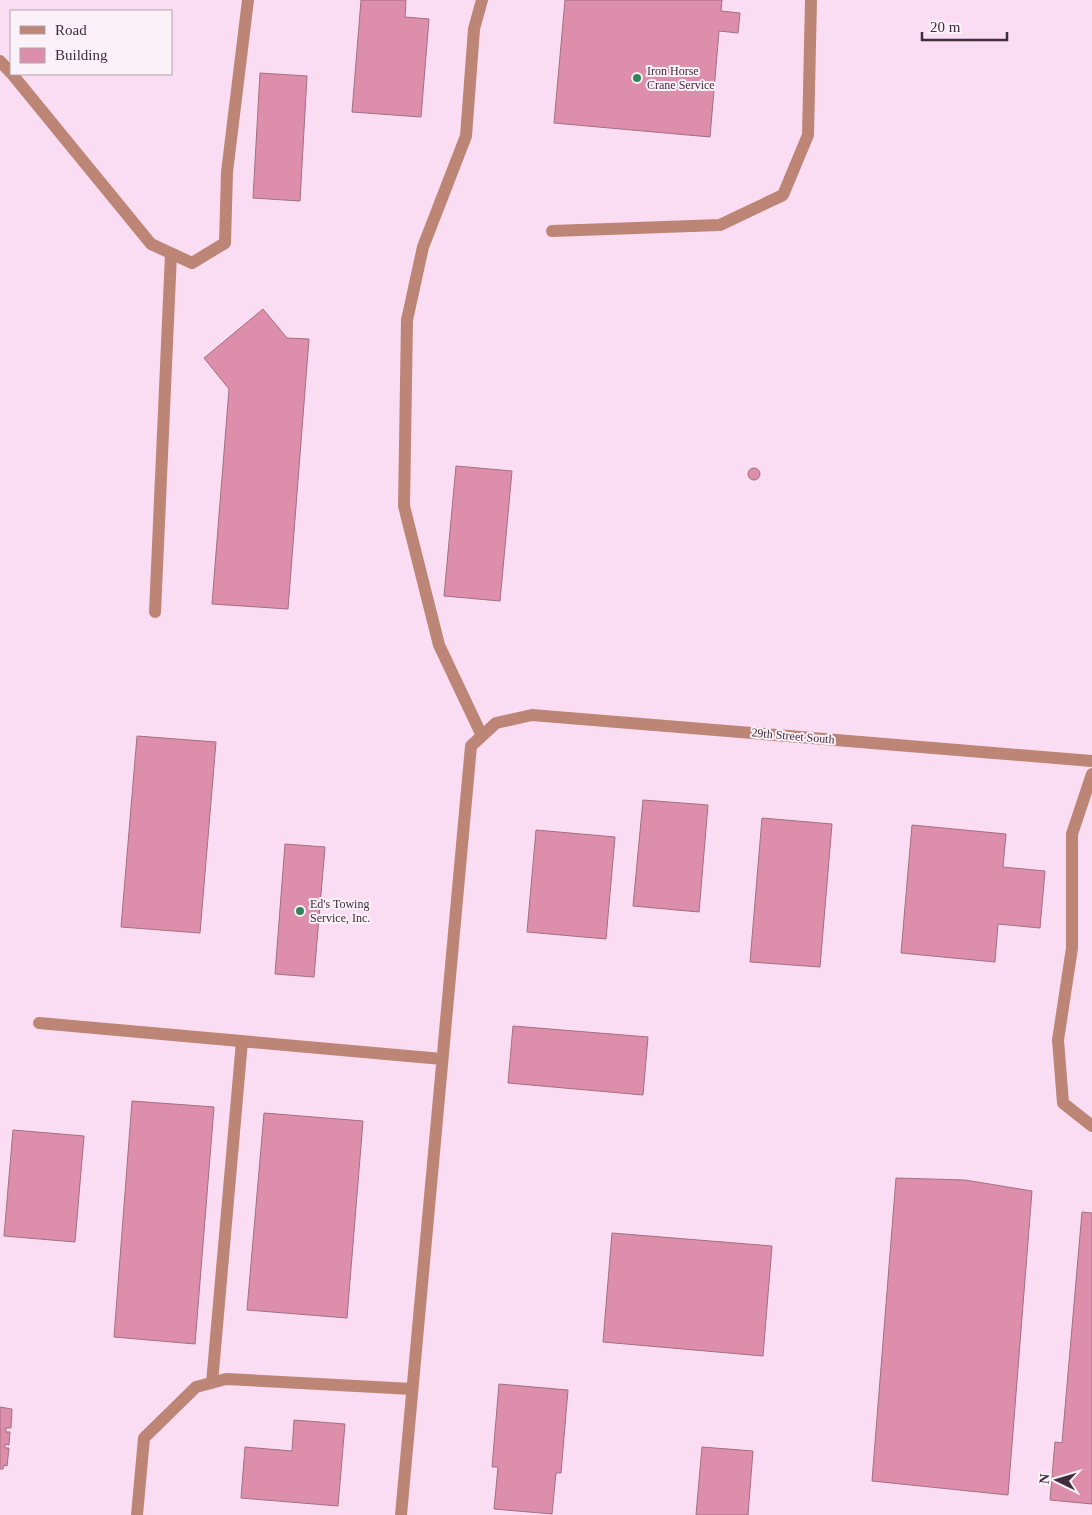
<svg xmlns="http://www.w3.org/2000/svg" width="1092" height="1515" font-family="Georgia,serif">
<rect width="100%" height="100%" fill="#faddf2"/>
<path fill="#dd8eab" stroke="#a26f81" d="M361,0H406L405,17L429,19L421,117L352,112Z
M565,0H722L721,11L740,13L738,33L719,31L710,137L554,123Z
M260,73L307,76L300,201L253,198Z
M263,309L287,338L309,339L288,609L212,604L229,389L204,358Z
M456,466L512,471L500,601L444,596Z
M748 474a6 6 0 1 1 12 0a6 6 0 1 1-12 0Z
M137,736L216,742L200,933L121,927Z
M643,800L708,805L699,912L633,906Z
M762,818L832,824L820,967L750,962Z
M912,825L1006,834L1003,867L1045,871L1040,928L998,924L995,962L901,953Z
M536,830L615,837L606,939L527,932Z
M285,844L325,847L314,977L275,974Z
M513,1026L648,1037L643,1095L508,1083Z
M132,1101L214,1107L195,1344L114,1337Z
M264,1113L363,1121L347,1318L247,1310Z
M13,1130L84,1136L75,1242L4,1236Z
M896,1178L965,1180L1032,1191L1008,1495L872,1481Z
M1082,1212L1092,1213V1504L1050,1500L1055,1442L1062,1443Z
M612,1233L772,1246L763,1356L603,1342Z
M499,1384L568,1390L561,1473H556L552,1514L494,1509L498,1467H492Z
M0,1407L12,1409L11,1428H6V1432H10L9,1445L5,1444V1448H9L7,1466L4,1465L3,1469H0Z
M294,1420L345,1424L338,1506L241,1498L245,1447L292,1451Z
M702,1447L753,1451L748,1515H696Z"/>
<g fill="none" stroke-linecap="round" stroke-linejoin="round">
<path stroke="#bd8576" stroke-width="12" d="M0,61L11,73
M12,74L151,244L192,263L225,243L227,172L248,0
M552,231L720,225L783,195L808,135L811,0
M155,612L171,254
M482,736L439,645L404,506L407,320L423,247L466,136L474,29L482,0
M1092,774L1072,834V948L1058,1040L1063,1103L1092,1126
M39,1023L442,1059
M212,1383L242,1041
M137,1515L144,1438L196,1387L226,1379L412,1389
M401,1515L471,746L496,723L532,715L1092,761"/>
</g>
<g fill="#318456" stroke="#fbf1f8" stroke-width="2">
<circle cx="637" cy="78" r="5"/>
<circle cx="300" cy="911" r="5"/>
</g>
<g text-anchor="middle" stroke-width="4" stroke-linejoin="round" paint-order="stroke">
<g font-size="12" fill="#402d3b" stroke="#fbf1f8" text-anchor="start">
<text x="647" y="75">Iron Horse<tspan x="647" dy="14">Crane Service</tspan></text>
<text x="310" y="908">Ed's Towing<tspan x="310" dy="14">Service, Inc.</tspan></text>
</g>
<g font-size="12" fill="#402d3b" stroke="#fbf1f8">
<text transform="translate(793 736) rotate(5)" y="4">29th Street South</text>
</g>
</g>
<rect x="10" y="10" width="162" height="65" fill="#fbf1f8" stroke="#b0a3ac"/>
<rect x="20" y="26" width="25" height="8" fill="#bd8576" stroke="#b0a3ac"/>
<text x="55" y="35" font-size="15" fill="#402d3b">Road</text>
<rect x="20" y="48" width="25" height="15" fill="#dd8eab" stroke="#b0a3ac"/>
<text x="55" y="60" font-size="15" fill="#402d3b">Building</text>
<g transform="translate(1057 1480) rotate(275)" stroke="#fbf1f8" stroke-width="4" paint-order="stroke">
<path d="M0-4L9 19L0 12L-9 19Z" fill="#402d3b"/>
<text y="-8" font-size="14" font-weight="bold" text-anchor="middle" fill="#402d3b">N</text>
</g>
<path d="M922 32v8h85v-8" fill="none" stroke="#402d3b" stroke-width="2.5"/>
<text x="930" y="32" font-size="15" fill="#402d3b" stroke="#fbf1f8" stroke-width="4" paint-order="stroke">20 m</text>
</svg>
